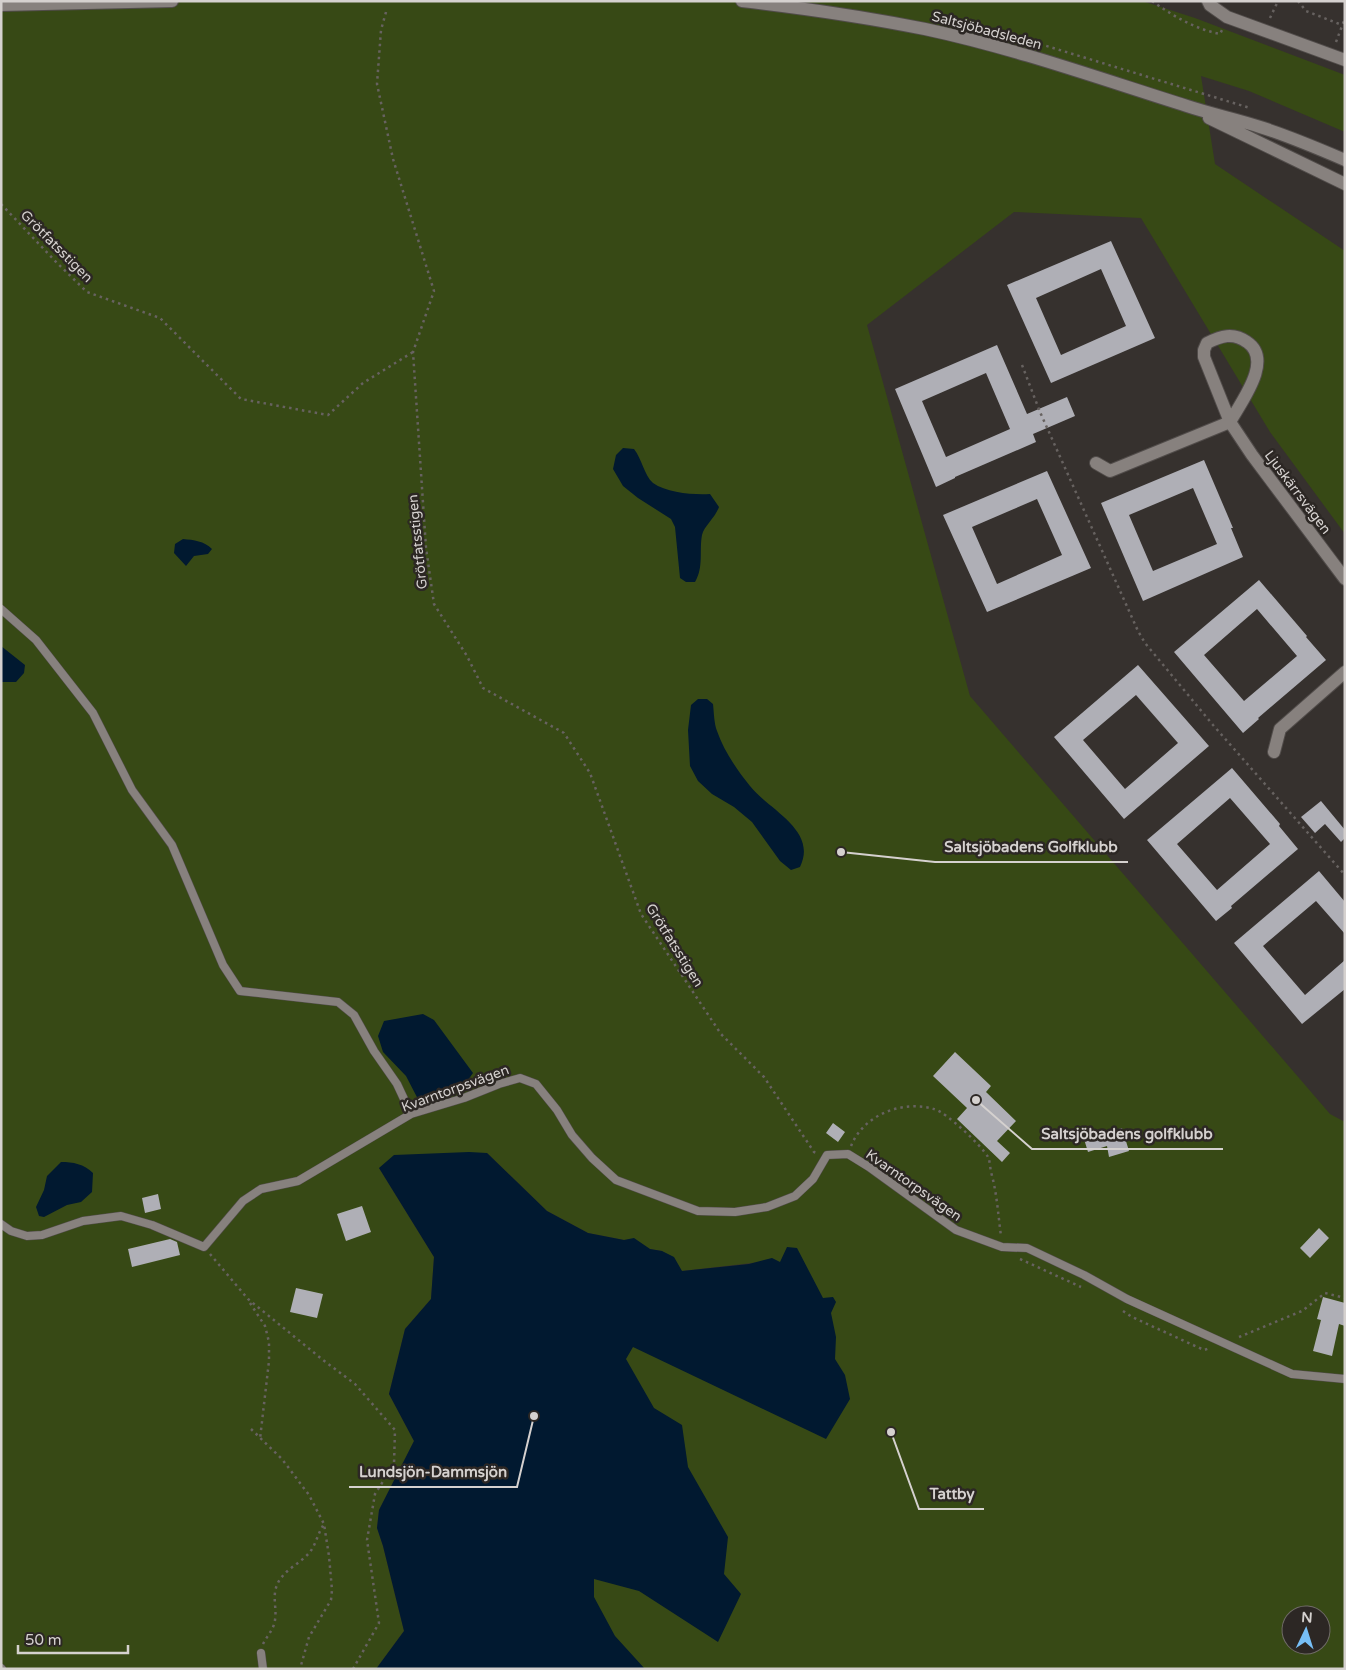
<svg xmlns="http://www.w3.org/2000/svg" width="1346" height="1670" font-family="'Varela Round',sans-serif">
<rect width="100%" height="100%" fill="#36312e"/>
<path fill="#374915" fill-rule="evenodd" d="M1,1H1142L1195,18L1345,75V132L1249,91L1201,76L1215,164L1345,251V534L1270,432L1141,218L1014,212L867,325L970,696L1330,1114L1345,1122V1669H447L527,1336L760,1262L682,1271L662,1251L650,1249L634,1239L624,1240L588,1233L547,1211L487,1153L379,1168L434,1257L431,1299L405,1329L389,1394L414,1441L379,1510L377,1528L383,1546L404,1631L376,1669H1ZM1291,1615H1321V1645H1291Z"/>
<path fill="#011930" d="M623,448L634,449C642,459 644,475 653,483C667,493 694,495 710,494L719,507C715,518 704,526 702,535C699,551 704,567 695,582H686L680,578L675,527L671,519L638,498L623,486L613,469L616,455Z
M183,539C194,540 204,541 212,549L208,554L194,556L186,566L174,553L175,544Z
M1,646L25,665L24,673L16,682H1Z
M698,699H707L713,704C714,713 714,723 717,731C724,751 737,770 750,786C769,810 818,830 800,867L791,870L780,861L752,822L734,807L712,794L698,781L690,766L688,730L691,705Z
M423,1014L434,1020L473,1073L463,1087L420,1103L406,1076L383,1052L378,1036L384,1021Z
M469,1152L487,1153L547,1211L588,1233L624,1240L634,1238L650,1249L662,1251L674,1257L682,1271L749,1264L772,1258L780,1262L787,1247L797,1248L823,1298L833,1297L836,1302L831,1313L836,1337L835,1359L845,1375L850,1399L826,1439L633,1347L626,1359L654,1408L682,1425L688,1467L728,1537L724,1574L741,1594L718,1642L639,1591L594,1579V1597L615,1636L645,1669H376L404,1631L383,1546L377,1528L379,1510L414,1441L389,1394L405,1329L431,1299L434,1257L379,1168L394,1155Z
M61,1162C73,1162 84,1164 93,1173L92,1192L81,1202L67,1205L44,1217L39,1216L36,1207L44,1190L47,1176Z"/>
<path fill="#afafb6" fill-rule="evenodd" d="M1111,241L1155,338L1051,383L1007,285ZM1101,269L1126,326L1061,355L1036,298Z
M997,345L1027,414L1067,397L1075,416L1033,434L1036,442L955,477V478L936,487L895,389ZM986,373L1010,429L946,457L922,401Z
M1204,460L1233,528H1231L1243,557L1143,601L1101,503ZM1193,488L1217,544L1153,571L1129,515Z
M1047,471L1091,568L987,612L943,515ZM1037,499L1062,555L997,584L972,527Z
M1259,580L1307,636L1306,637L1326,660L1258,718L1259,719L1243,733L1174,652ZM1257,609L1297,656L1244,701L1204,655Z
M1138,665L1209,746L1124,819L1054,737ZM1136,695L1178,743L1125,789L1083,740Z
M1232,768L1280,824L1279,826L1298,849L1231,906L1232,908L1216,921L1147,840ZM1230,798L1270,844L1217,890L1177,844Z
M1321,801L1345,830V838L1341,842L1325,824L1315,833L1301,817Z
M1319,871L1345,902V934L1316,901L1263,946L1305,995L1345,960V989L1302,1024L1234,943Z
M955,1052L991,1086L986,1092L1016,1121L997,1141L1010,1153L1002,1162L957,1119L967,1108L933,1076Z
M833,1123L845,1132L838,1142L826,1133Z
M1122,1128L1129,1151L1109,1157L1107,1146L1088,1152L1084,1139Z
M158,1194L161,1209L145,1213L142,1198Z
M362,1206L371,1232L346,1241L337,1214Z
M1319,1228L1329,1238L1310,1258L1300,1248Z
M170,1239L177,1242L180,1255L132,1267L128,1249Z
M296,1288L323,1294L317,1318L290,1312Z
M1323,1297L1345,1303V1326L1339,1324L1332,1356L1313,1351L1321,1320L1317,1319Z"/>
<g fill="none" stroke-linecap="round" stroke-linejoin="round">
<g stroke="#514c4a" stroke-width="9">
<path id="service" d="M1,609L36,640L93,713L132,790L172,845L223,965L240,991L338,1002L354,1015L374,1051L397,1084L411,1114
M1,1224L11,1231L27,1236L42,1235L83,1221L121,1216L152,1225L204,1247L243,1201L261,1189L298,1181L411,1114L464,1098L499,1084L520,1078L536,1084L557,1110L572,1135L592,1158L616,1180L698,1211L735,1212L767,1207L795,1196L813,1179L827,1155L848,1154L869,1167L956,1230L1002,1247L1027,1248L1084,1275L1127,1299L1292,1374L1345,1379
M261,1653L263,1669
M1,1668L2,1669"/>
</g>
<g stroke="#514c4a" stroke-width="14">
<path id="minor" d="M1208,1L1210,5L1227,17L1345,60
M1230,422C1241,402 1274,360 1247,342C1233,332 1221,336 1207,343L1204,350V357L1230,422L1252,455L1345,579
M1096,463L1110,471L1230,422
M1274,752L1280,729L1345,672"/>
</g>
<g stroke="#514c4a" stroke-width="14">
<path id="secondary" d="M742,1C803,8 865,17 925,29C1014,48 1101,79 1187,106C1211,114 1236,119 1260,127C1289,136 1317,148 1345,160
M1,5L172,1
M1209,118L1345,184"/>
</g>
<path stroke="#676260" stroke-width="2.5" stroke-dasharray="2.5 4" stroke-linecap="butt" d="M1152,1C1173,16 1195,29 1220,34L1222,30
M1298,1L1306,11L1342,25
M386,12L381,30L377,84L393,159L434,291L413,352L426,548L434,604L467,656L483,688L564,733L590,773L641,914L721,1034L764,1077L814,1152L817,1153
M1270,18L1278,1
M1336,42L1345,18
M1040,44L1250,108
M1,204L57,263L87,292L160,318L241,399L328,415L363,383L413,352
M1022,365L1040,412L1138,631L1145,643L1213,725L1345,875
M851,1146C864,1114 903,1100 934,1109C946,1112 982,1146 988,1157C990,1161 990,1167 991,1172C997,1193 998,1214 1001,1236
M210,1254L248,1299L323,1360L355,1384L395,1430L394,1464L375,1494L367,1540L379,1623L353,1669
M1020,1259L1081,1287
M250,1303L265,1326L269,1342V1361L260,1439
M1123,1311L1132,1317L1204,1350L1210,1348
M1239,1337L1302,1311L1325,1293L1345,1298
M251,1429L282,1459L309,1495L324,1524L329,1556L332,1590L331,1600L309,1637L300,1669
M263,1644C267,1636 274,1629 275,1620C277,1608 272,1597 277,1585C283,1570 300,1564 310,1552C316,1544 318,1533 324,1524"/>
<use href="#service" stroke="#87817e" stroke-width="8"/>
<use href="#minor" stroke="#87817e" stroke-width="12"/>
<use href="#secondary" stroke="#87817e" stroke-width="12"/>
</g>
<g text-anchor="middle" stroke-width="5" stroke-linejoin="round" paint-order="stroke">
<g font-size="14" fill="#d5d1cf" stroke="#2c2724">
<text transform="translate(987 30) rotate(15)" y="5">Saltsjöbadsleden</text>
<text transform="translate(57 246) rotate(45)" y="5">Grötfatsstigen</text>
<text transform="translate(1298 492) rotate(53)" y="5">Ljuskärrsvägen</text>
<text transform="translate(417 542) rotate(-96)" y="5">Grötfatsstigen</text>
<text transform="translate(675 945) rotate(58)" y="5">Grötfatsstigen</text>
<text transform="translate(455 1088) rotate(-20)" y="5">Kvarntorpsvägen</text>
<text transform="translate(914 1185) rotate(35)" y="5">Kvarntorpsvägen</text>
</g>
</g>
<path fill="none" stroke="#d5d1cf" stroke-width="2" d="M841 852L935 862H1128M976 1100L1032 1149H1223M534 1416L517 1487H349M891 1432L919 1509H984"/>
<g fill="#d5d1cf" stroke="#2c2724" stroke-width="2">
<circle cx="841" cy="852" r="5"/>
<circle cx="976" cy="1100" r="5"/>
<circle cx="534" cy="1416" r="5"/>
<circle cx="891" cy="1432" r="5"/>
</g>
<g font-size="15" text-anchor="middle" font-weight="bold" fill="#d5d1cf" stroke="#2c2724" stroke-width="5" stroke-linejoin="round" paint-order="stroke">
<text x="1031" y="852">Saltsjöbadens Golfklubb</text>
<text x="1127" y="1139">Saltsjöbadens golfklubb</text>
<text x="433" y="1477">Lundsjön-Dammsjön</text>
<text x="952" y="1499">Tattby</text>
</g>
<rect width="1346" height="1670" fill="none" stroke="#d5d1cf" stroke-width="5"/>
<g transform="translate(1306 1630) rotate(4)"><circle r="24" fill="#2c2724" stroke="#706b68"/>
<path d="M0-4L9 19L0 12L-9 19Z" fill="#77bff7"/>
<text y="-8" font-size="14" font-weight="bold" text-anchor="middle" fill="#d5d1cf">N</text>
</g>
<path d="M18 1645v8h110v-8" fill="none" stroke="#d5d1cf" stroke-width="2.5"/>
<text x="25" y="1645" font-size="15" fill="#d5d1cf" stroke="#2c2724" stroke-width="4" paint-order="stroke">50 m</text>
</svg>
